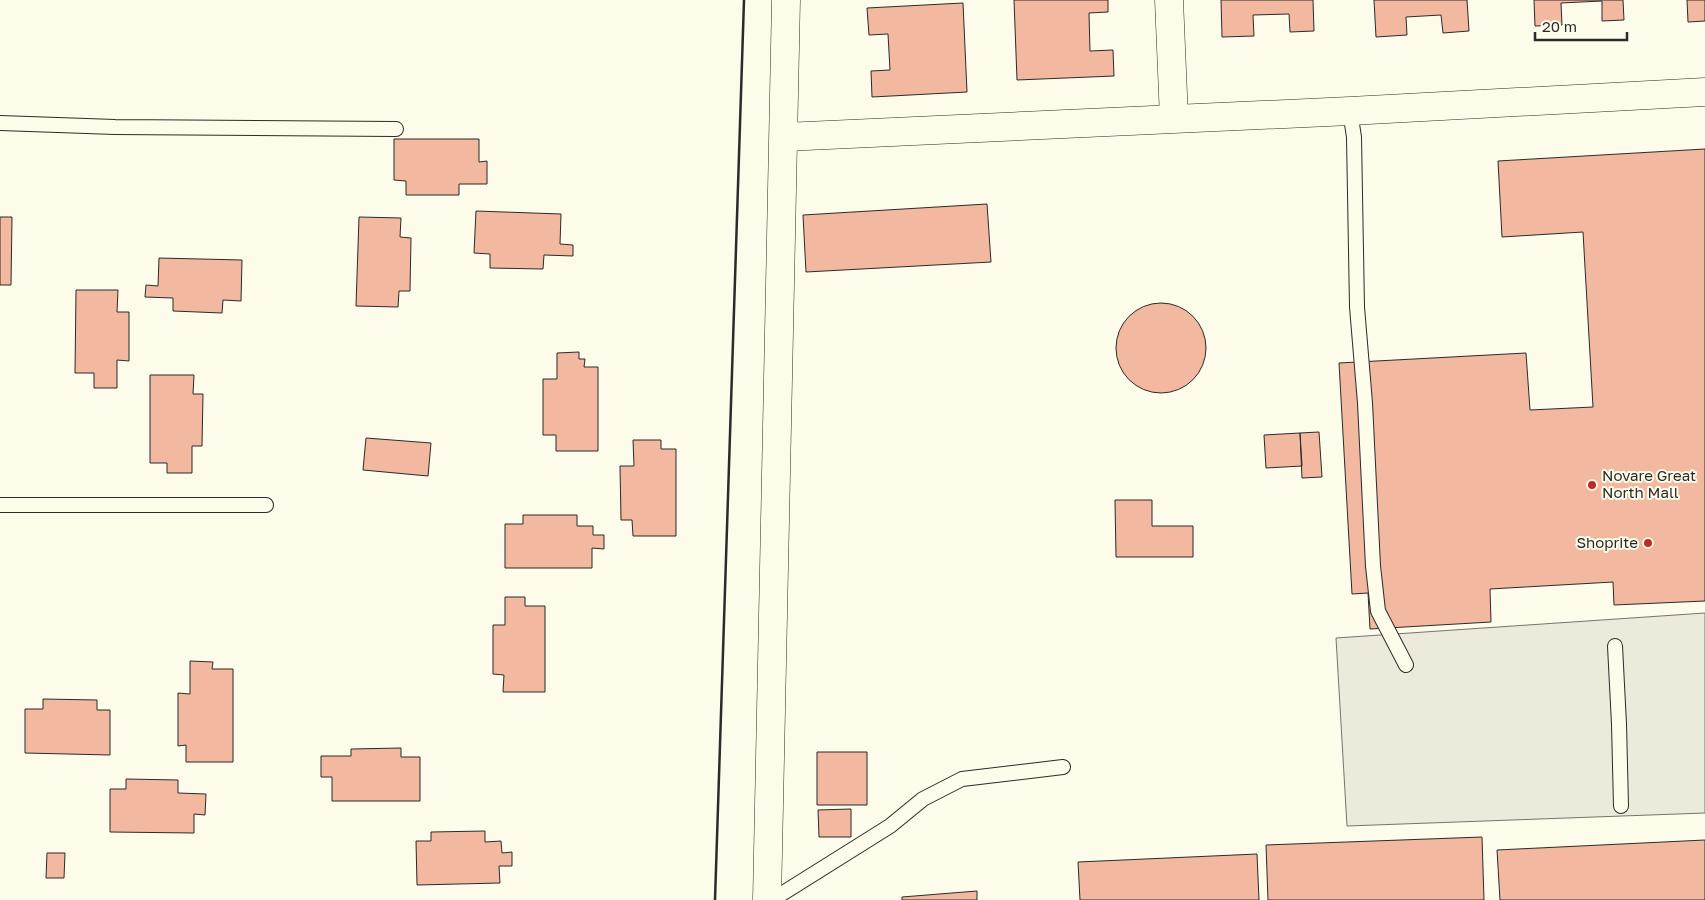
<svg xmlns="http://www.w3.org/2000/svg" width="1705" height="900" font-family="'Golos Text',sans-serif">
<rect width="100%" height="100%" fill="#fdfbea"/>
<path fill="#eceadb" stroke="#74746e" d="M1705,613V813L1347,826L1336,638Z"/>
<path fill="#f2b8a0" stroke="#2b2b2b" d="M1014,0H1108V12L1089,13L1090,51L1113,50L1114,76L1017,80Z
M1221,0H1313L1314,31L1290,32L1289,14L1253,15L1254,36L1222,37Z
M1374,0H1467L1469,31L1443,33L1441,15L1406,17L1407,35L1376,37Z
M1534,0H1623L1624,20L1602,21V1L1561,3L1562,25L1535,26Z
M1687,0H1705V21L1688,22Z
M963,3L967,92L872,97L871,71L890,70L888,34L869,35L867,8Z
M394,139H479V162L487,161V184H459V195H406V181L394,180Z
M1705,149V601L1614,605L1613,582L1490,589L1491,622L1370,629L1368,593L1352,594L1339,363L1526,353L1530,410L1593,407L1583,232L1502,237L1498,161Z
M987,204L991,262L806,272L803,215Z
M476,211L561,214L560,244L573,245V256L544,255L543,269L490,268V254L474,253Z
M0,217H12L11,285H0Z
M359,217L401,218L400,237L411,238L410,291H399L398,307L356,306Z
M159,258L242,260L241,301L223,300L222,313L173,311V298L145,297L146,285L158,286Z
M76,290H118L117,312H129V361L117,360V388H94V373H75Z
M1116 348a45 45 0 1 1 90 0a45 45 0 1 1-90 0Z
M579,352V359H585L584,367H598V451H556V435H543V379H557V353Z
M150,375H194L193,394H203L202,446H192V473H167V463H150Z
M1319,432L1322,477L1302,478L1300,433Z
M1300,433L1302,466L1266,468L1264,435Z
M366,438L431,443L428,476L363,470Z
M633,440H661V449H676V536H633L632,520H621L620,466H634Z
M1115,500H1152V526H1193V557H1116Z
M523,515H577V526H593V535H604V549L592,548V568H505V524H523Z
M505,597H525V606H545V692H503L504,675L493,674V625H505Z
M190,661L213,662L212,669H233V762H186V745L178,746V693L190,694Z
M43,699L97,700V710H110V755L25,753V709H43Z
M401,748V757H420V801H332V777H321V756H351V749Z
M817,752H867V805H817Z
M126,779L178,780V793L206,794L205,815L194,814V833L110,832V789H126Z
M851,809V837H819L818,810Z
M485,831V842L501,841L502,853L512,852V866H499L500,883L417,885L416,841H431V832Z
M1482,837L1484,900H1268L1266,845Z
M1705,840V900H1500L1497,850Z
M47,853H65L64,878H46Z
M1257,854L1259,900H1080L1078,862Z
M977,891V900H902V897Z"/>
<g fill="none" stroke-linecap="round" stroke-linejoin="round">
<g stroke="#2b2b2b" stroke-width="16">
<path id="lane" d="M1350,111L1354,137L1357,307L1365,403L1373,566L1378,611L1406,665
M0,123L115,127L396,129
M0,505H266
M1615,646L1619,724L1621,806
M772,900L890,826L923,799L962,779L1063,767"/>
</g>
<g stroke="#2b2b2b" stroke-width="29">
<path id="street" d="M1169,0L1174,118
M784,137L1350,111L1705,92
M767,900L786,0"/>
</g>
<use href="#lane" stroke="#fdfbea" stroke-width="14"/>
<use href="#street" stroke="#fdfbea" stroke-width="28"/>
<path stroke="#2b2b2b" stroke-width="2.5" d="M715,900L744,0"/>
</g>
<g fill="#c62828" stroke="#fdfbea" stroke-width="2">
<circle cx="1592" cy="485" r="5"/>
<circle cx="1648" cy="543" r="5"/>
</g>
<g text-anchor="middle" stroke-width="4" stroke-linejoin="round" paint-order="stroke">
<g font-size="15" fill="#2b2b2b" stroke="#fdfbea" text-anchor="start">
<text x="1602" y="481">Novare Great<tspan x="1602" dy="17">North Mall</tspan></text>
<text x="1638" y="548" text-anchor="end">Shoprite</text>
</g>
</g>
<path d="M1535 32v8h92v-8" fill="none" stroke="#2b2b2b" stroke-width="2.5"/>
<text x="1542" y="32" font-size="15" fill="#2b2b2b" stroke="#fdfbea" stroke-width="4" paint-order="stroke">20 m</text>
</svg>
